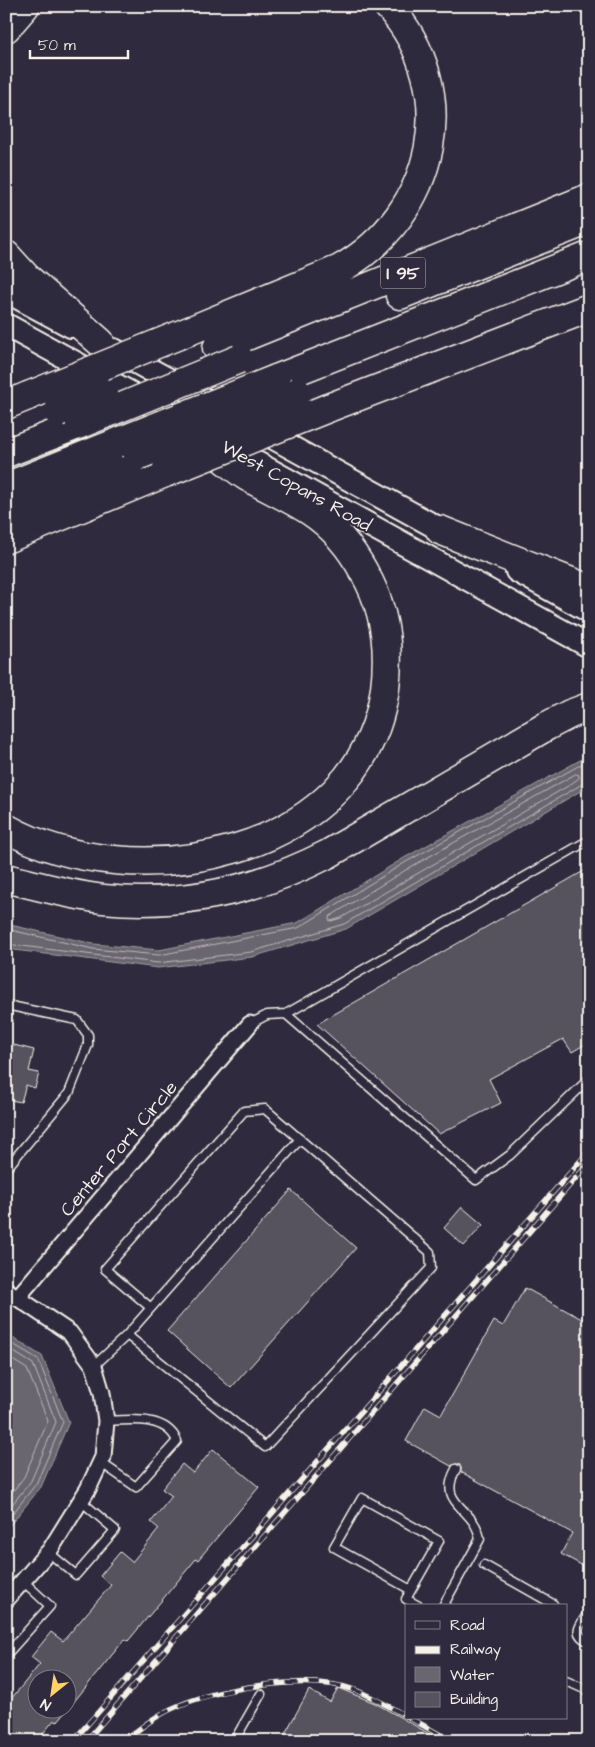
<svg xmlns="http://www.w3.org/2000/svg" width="595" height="1747" font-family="'Architects Daughter',sans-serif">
<rect width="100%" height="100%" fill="#2f2a3d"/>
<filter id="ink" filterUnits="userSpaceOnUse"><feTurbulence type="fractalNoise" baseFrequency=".02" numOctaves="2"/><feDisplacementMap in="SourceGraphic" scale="10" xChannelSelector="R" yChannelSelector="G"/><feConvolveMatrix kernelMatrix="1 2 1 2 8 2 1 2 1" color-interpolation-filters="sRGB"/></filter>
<g filter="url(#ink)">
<path fill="#6a6670" stroke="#a19ea0" d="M589,755V786L346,929L252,957L158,968L6,949V924L94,944L159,950L297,923L404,858Z
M6,1334L42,1356L69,1422L41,1487L6,1530Z"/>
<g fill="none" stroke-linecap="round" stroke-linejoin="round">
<path stroke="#bdb9b8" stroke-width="1" d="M576,774L579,775V778L568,786L341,918L331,921L329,920V917L409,868Z
M6,929L93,949L159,955L298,928L406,862L589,760
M6,944L158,963L251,952L344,924L584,783L589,782
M6,1340L38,1359L63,1422L36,1484L6,1522
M6,1347L33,1364L56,1422L31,1481L6,1512
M6,1356L27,1369L48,1421L24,1477L6,1500"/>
</g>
<path fill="#56525f" stroke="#f4f1e8" d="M589,868V1042L572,1052L563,1039L489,1079L501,1103L439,1134L317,1024Z
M6,1043L34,1050L29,1071L39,1073L35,1088L26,1085L21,1102L6,1099Z
M291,1190L356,1248L231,1388L167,1331Z
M462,1207L483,1225L464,1246L444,1228Z
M525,1288L589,1323V1569L561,1554L572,1533L461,1472V1468L459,1464H455L451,1466L406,1441L425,1406L441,1415L494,1321L503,1326Z
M213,1449L259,1487L198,1560L196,1559L128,1641L125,1639L68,1709V1680H38V1710H67L57,1722L54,1720L37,1741H6V1705L40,1664L31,1657L51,1632L63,1641L111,1585L100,1576L120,1552L132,1562L159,1529L151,1522L172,1496L162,1489L182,1464L193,1473Z
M338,1688L375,1703L442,1741H281L309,1690L330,1702Z"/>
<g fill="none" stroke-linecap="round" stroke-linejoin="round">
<g stroke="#f4f1e8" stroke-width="11">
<path id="service" d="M6,1005L77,1020L88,1035V1045L69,1093L6,1169
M286,1014L476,1180L510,1155L589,1079
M250,1024L267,1015L286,1014L589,840
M6,1241H7
M127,1335L300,1139
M94,1366L127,1335L265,1447L431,1268L430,1252L265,1109L244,1111L105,1269L151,1308
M100,1462L136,1487L177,1441C166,1415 130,1420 106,1421
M48,1552L76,1575L115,1530L81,1501
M484,1565L553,1604L552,1606
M411,1590L334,1547L362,1498L439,1541L406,1599L419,1606
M443,1606L480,1539C475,1506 436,1506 456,1469
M589,1611C581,1626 570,1632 589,1642
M6,1655L50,1606L23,1581
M566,1681L589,1691
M234,1741L261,1694"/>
</g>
<g stroke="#f4f1e8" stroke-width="19">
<path id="minor" d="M6,1290L70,1333L94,1366L102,1393L106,1421L103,1457L88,1489L50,1550L6,1600
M17,1298L250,1024"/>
</g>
<g stroke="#f4f1e8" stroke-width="26">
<path id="secondary" d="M6,291L71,326
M6,325L152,405
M114,350L224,410
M254,427L456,538
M217,441L589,646
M517,571L589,611"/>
</g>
<g stroke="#f4f1e8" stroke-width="31">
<path id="motorway" d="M6,28L25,6
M6,255L26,277L100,342
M400,295L589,220
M189,331L340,269C436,214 464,91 388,6
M217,348L589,198
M276,379L589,256
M6,405L28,396
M328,408L589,308
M6,453L80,424
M6,487L116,443
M6,509L137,456
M440,530L589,589
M6,539L165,473
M6,828C135,900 363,857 385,688C390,648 385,608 364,572C351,548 333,526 310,511C290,498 267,488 246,476C235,469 226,460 215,453C196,438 177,423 157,408
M6,878C38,886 70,895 103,899C182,907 258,890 328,854L547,726L570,714L589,707"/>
</g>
<use href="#service" stroke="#2f2a3d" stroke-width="8"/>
<use href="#minor" stroke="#2f2a3d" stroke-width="15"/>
<use href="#secondary" stroke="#2f2a3d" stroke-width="22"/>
<use href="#motorway" stroke="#2f2a3d" stroke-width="28"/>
<g stroke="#f4f1e8" stroke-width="5.5">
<path id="rail" d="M410,1718L451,1741
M73,1741L589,1151
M86,1741L589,1163
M124,1741C139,1729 154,1717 171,1709C216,1688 308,1673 355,1690C373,1697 390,1707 406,1716"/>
</g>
<use href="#rail" stroke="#2f2a3d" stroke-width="4" stroke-dasharray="11" stroke-linecap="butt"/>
<g stroke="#f4f1e8" stroke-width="31" stroke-linecap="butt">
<path id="motorway-bridge" d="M28,396L189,331
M58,412L104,393
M80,424L239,359
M116,443L276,379
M137,456L297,392
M165,473L328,408"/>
</g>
<use href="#motorway-bridge" stroke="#2f2a3d" stroke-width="28"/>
</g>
</g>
<g text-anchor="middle" stroke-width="4" stroke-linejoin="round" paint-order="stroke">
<rect fill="#2f2a3d" stroke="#b9b5b5" stroke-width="1" x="380.5" y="257.5" width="45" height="31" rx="4"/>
<g font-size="18" font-weight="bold" fill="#f4f1e8">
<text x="403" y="279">I 95</text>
</g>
<g font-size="19" fill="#f4f1e8" stroke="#2f2a3d">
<text transform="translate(297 485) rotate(29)" y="7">West Copans Road</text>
<text transform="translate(118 1148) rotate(-50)" y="7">Center Port Circle</text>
</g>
</g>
<rect width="595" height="1747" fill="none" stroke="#2f2a3d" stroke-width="25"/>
<rect x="12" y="12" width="570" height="1722" fill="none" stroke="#f4f1e8" stroke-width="2" filter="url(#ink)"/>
<rect x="405" y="1604" width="162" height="115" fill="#2f2a3d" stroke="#7e7a81"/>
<rect x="415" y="1621" width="25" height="8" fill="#2f2a3d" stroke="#7e7a81"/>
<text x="450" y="1630" font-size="15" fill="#f4f1e8">Road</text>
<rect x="415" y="1646" width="25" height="8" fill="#f4f1e8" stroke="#7e7a81"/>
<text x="450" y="1654" font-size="15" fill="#f4f1e8">Railway</text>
<rect x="415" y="1667" width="25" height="15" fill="#6a6670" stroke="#7e7a81"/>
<text x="450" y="1680" font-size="15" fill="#f4f1e8">Water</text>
<rect x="415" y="1692" width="25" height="15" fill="#56525f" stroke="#7e7a81"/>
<text x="450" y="1704" font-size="15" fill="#f4f1e8">Building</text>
<g transform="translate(52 1694) rotate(210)"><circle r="24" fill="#2f2a3d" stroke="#7e7a81"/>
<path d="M0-4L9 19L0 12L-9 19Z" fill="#ffd166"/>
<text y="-8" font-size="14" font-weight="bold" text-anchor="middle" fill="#f4f1e8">N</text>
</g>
<path d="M30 50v8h98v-8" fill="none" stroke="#f4f1e8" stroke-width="2.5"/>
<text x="38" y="50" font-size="15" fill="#f4f1e8" stroke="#2f2a3d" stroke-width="4" paint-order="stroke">50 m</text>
</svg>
